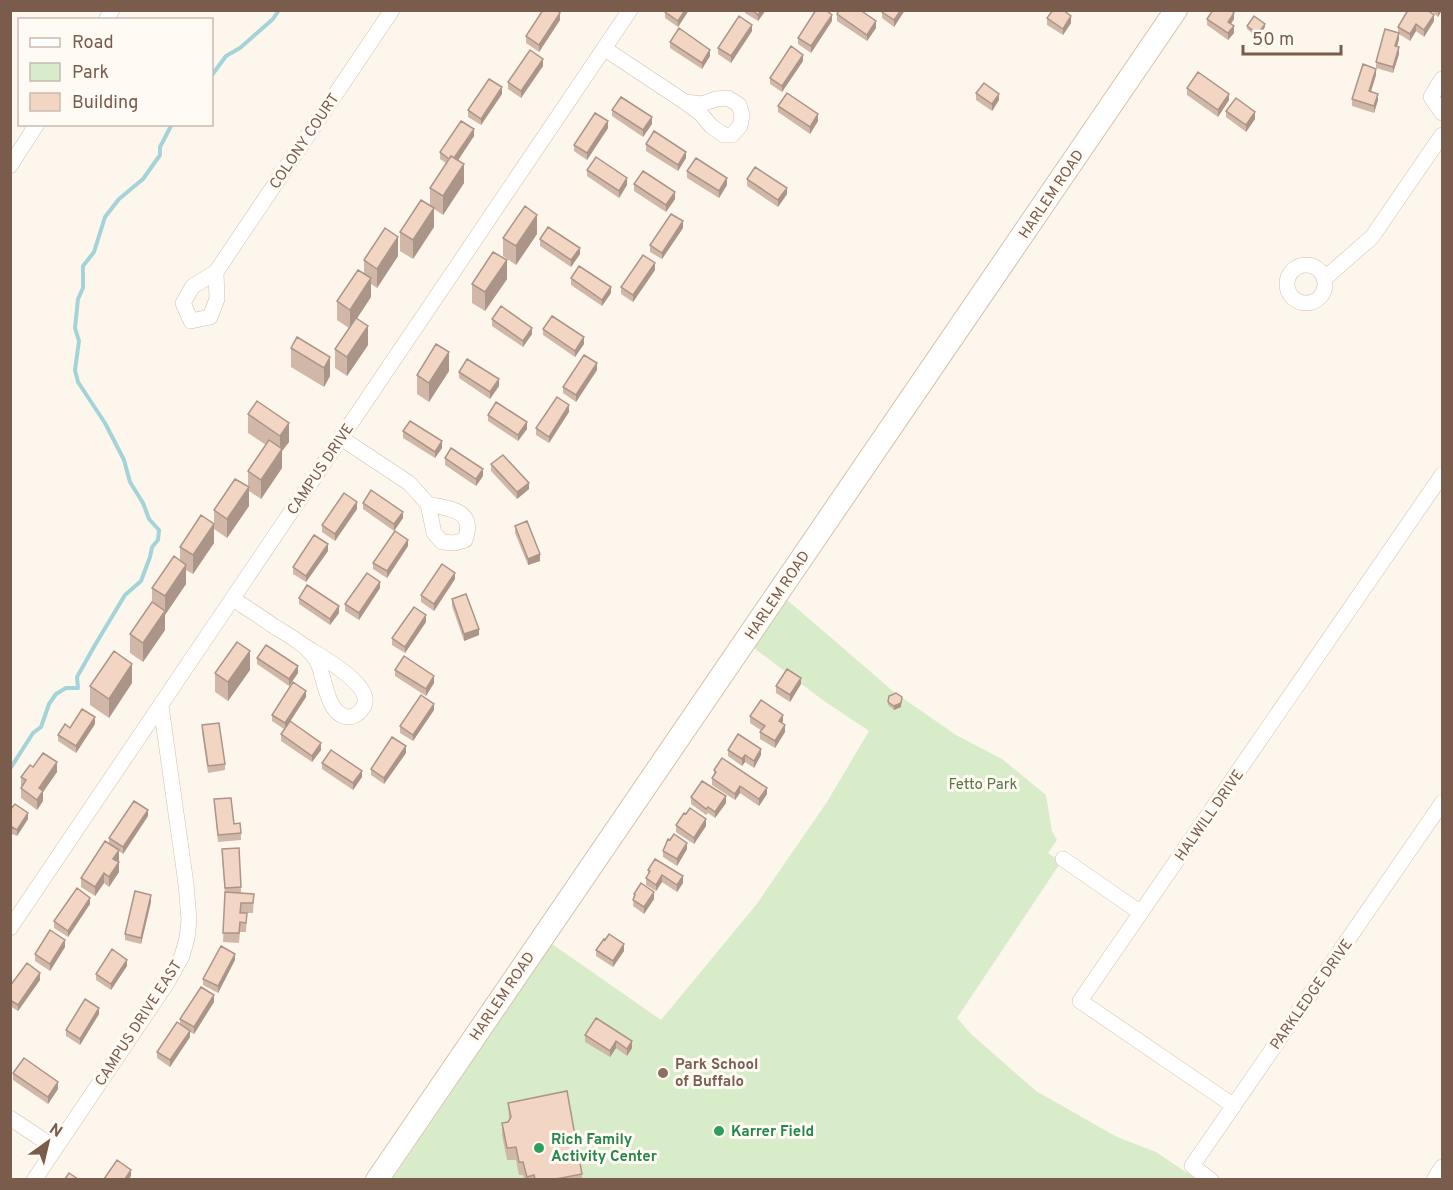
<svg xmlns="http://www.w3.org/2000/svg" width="1453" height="1190" font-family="Overpass,sans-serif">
<rect width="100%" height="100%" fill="#fdf6ec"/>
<path fill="#d8ecc9" d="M786,599L894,692L956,735L1002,759L1046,795L1052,831L1057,840L1048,853L1061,862L957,1018L971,1034L1036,1091L1117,1137L1156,1152L1196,1179L392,1180L552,944L661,1020L756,905L827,802L869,731L824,701L754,648Z"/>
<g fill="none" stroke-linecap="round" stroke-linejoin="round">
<path stroke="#a5d3da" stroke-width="4" d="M212,75L226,56L240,48L273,19L279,10
M10,769L33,733L41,727L49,704L56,694L66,688H78L77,677L95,645L125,595L141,581L150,557L152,547L158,540L159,530L149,519L143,503L130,482L124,460L105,423L78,382L75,370L79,341L75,328L78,299L83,288V266L94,252L105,217L119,199L143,179L160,155V147L172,124"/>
<g stroke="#d1beb0" stroke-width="16">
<path id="street" d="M106,20L112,10
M605,49L685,102L700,113L711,126L724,135H732L740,126L742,115L739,105L728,98L716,99L702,104L685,102
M1442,79L1431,97L1442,113
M10,166L37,124
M1287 284a19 19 0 1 1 38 0a19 19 0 1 1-38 0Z
M216,272L217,299L210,317L191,321L183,303L193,286L216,272L392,10
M1324,279L1372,237L1442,135
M341,438L409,483L428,504L434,533L442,542L455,543L465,540C476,509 449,509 428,504
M233,599C247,608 261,617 275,627C290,636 307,645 317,661C325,675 326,718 350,717C357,716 361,711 364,706C374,684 318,655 303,645
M1063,859L1141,913
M10,928L630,10
M1234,1106L1080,1001L1442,475
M10,1118L55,1148
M34,1180L167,983L182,956L187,938L189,920L186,884L161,706
M1211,1180L1192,1166L1442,803
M1434,1180L1442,1167"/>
</g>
<g stroke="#d6c0b0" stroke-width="24">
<path id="secondary" d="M377,1180L1176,10"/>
</g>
<use href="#street" stroke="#fff" stroke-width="15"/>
<use href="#secondary" stroke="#fff" stroke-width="22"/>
</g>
<path fill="#d1b7a8" d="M666,10H689L678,27L665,18V12Z
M745,10H766L758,21L745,13Z
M905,10L894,27L882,18V12Z
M1430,10H1442L1438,17Z
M837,14L876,28L867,41L837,21Z
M1047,18L1071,23L1063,35L1047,25Z
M1207,19H1234L1231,24L1234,33L1228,40L1207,25Z
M560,20L539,52L526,43V36Z
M832,21L811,53L798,44V38Z
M1434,21L1424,37L1416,31L1410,41L1399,34V39L1397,47L1399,54L1393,73L1376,68V62L1398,33V27Z
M1247,26L1265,27L1258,37L1247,29Z
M752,31L731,63L718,54V48Z
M670,42L710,56L702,69L670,48Z
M803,61L782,92L770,84V78Z
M543,66L521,98L508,89V82Z
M1376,75L1371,92L1378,100L1374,113L1352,106V99Z
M1187,88L1229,100L1218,117L1187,95Z
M976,93L999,100L992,111L976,100Z
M502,94L481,125L468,117V110Z
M778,106L818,121L810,134L778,112Z
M612,110L652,124L643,137L612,116Z
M1226,111L1255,119L1246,132L1226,117Z
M608,128L587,160L574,151V145Z
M474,136L458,160L464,183L443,215L434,209V227L413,259L400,251V232L430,206V188L446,163L440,159V152Z
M646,144L686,158L678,171L646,151Z
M587,170L627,185L619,198L587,176Z
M687,171L727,185L719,198L687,178Z
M747,179L787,194L778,207L747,186Z
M634,184L675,199L666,212L634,191Z
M683,228L662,259L650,252V245Z
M537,234L516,265L503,256V238Z
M540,239L580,254L571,267L540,246Z
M398,256L377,288L371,284V297L357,318L368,345L347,376L335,368V349L349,328L337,320V301L364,273V260Z
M655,270L633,302L621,294V287Z
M571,278L611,293L602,306L571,285Z
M507,279L485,311L472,303V284Z
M492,319L532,334L523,347L492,326Z
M543,329L584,344L575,357L543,335Z
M291,348L330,357V376L324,387L291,367Z
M597,370L576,402L563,393V387Z
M449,371L429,402L417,394V375Z
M459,372L499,386L490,399L459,378Z
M569,412L549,443L536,435V428Z
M248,414L289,442L282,451V468L261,499L249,491V506L227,538L214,529V510L248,487V471L266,445L248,433Z
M488,415L527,429L518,441L488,421Z
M403,431L442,448L435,458L403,438Z
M445,458L483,476L476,486L445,465Z
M491,464L529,489L517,499L491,471Z
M363,503L403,518L394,531L363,509Z
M357,509L335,541L322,532V525Z
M515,526L540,561L528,565L515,533Z
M214,543L193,574L186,570V584L165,615V630L143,662L130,653V634L152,602V588L180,560V547Z
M408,546L387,578L373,569V563Z
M328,551L306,582L293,574V567Z
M455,579L434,611L421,602V595Z
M380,588L359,620L345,611V604Z
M299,598L339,613L330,625L299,604Z
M452,599L479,635L464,641L452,606Z
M426,622L405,653L392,645V638Z
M257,658L298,673L289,686L257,664Z
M250,670L228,701L215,692V673Z
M395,670L434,683L426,696L395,676Z
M132,683L109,718L90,705V686Z
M801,684L790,702L776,693V686Z
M306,697L290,722L321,750L312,762L281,741V734L284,729L272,721V715Z
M902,697L901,707L894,710L888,705V702Z
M434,710L413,741L400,733V726Z
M750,716L783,721L782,723L785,732L775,748L760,739V732L762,731L750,723Z
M95,724L76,753L58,741V735L70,728Z
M202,725L225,764V770L208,773L202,732Z
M728,750L761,755L754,768L745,762L742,766L728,756Z
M406,753L384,784L371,775V769Z
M322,763L362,777L353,790L322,769Z
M33,767L57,772L43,791V801L37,810L21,798V777Z
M714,770L767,794L759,806L740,793L735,800L712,785V778L714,776Z
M691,797L726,803L715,818L708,813L706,815L691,804Z
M214,799L241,833V840L218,842Z
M10,810L28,819L17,836L12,834L10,837Z
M148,816L123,854L119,851V860L118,862L119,872L109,887L104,883L95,896L81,887V878L109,844V838Z
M676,825L706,826L694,844L676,832Z
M670,840L687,849L677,866L663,857V851Z
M222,855L241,887V893L254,894L253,913H241H247L246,932H240L239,943L223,942L225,895Z
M648,870L683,883L677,892L662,882L656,891L646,885V878L648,875Z
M634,894L654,899L644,914L633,906Z
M151,902L141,944L125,940V934Z
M90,904L68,937L54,928V921Z
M65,947L50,971L35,961V954Z
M596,950L624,951L613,967L596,956Z
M235,960L218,993L203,985V979Z
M127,966L111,990L96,980V974Z
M40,980L18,1011L10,1006V986Z
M214,1002L194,1034L190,1032V1037L170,1067L157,1058V1052L180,1024V1019Z
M99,1014L80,1045L66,1036V1030Z
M596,1018L632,1048L627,1056L616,1048L610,1057L585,1042V1035Z
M13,1073L58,1089L48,1104L13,1080Z
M508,1103L582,1174V1179H524L523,1175H519L516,1160H507L502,1135V1123L508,1122L509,1120Z"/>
<path fill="#aa9588" d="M685,10H689L678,27V21Z
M761,10H766L758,21V15Z
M901,10H905L894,27V20Z
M1438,10H1442L1438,17Z
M560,13V20L539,52V45Z
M1234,13V19L1228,28V22Z
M832,15V21L811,53V46Z
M1434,15V21L1424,37V30Z
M1071,16V23L1063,35V29Z
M876,21V28L867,41V35Z
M1265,24V27L1258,37V34Z
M1416,24V31L1410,41V34Z
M752,25V31L731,63V56Z
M1234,26V33L1228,40V33Z
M1399,33V39L1395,53V46Z
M1399,47V54L1393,73V67Z
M710,50V56L702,69V63Z
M803,55V61L782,92V86Z
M543,59V66L521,98V91Z
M1376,69V75L1369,97V91Z
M502,87V94L481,125V119Z
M999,94V100L992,111V104Z
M1229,94V100L1218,117V110Z
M1378,94V100L1374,113V106Z
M1255,112V119L1246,132V125Z
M818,114V121L810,134V127Z
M652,117V124L643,137V130Z
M608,121V128L587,160V153Z
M474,129V136L453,168V161Z
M686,152V158L678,171V165Z
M464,164V183L443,215V196Z
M627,178V185L619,198V191Z
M727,178V185L719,198V191Z
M787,188V194L778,207V200Z
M675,192V199L666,212V205Z
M434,208V227L413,259V240Z
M537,215V234L516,265V246Z
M683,221V228L662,259V253Z
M398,237V256L377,288V269Z
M580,248V254L571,267V260Z
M507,260V279L485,311V292Z
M655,263V270L633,302V295Z
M371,278V297L350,329V310Z
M611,287V293L602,306V300Z
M368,326V345L347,376V357Z
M532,328V334L523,347V341Z
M584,337V344L575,357V351Z
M449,352V371L429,402V383Z
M330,357V376L324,387V368Z
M597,363V370L576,402V395Z
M499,379V386L490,399V392Z
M569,405V412L549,443V437Z
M527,422V429L518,441V435Z
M289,423V442L282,451V468L261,499V480L280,452V436Z
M442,441V448L435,458V452Z
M483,469V476L476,486V479Z
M529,483V489L517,499V492Z
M249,487V506L227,538V519Z
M357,502V509L335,541V534Z
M403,512V518L394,531V524Z
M214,524V543L193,574V555Z
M408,540V546L387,578V571Z
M328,544V551L306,582V576Z
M540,554V561L528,565V559Z
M186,565V584L165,615V596Z
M455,573V579L434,611V604Z
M380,582V588L359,620V613Z
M339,606V613L330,625V619Z
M165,611V630L143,662V643Z
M426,615V622L405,653V647Z
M479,629V635L464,641V634Z
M250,651V670L228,701V682Z
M132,664V683L109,718V699Z
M298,666V673L289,686V679Z
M434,676V683L426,696V689Z
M801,678V684L790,702V695Z
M306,691V697L285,729V723Z
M901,703V707L894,710V706Z
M434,704V710L413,741V735Z
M783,715V721L779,728V721Z
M95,717V724L76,753V746Z
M785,725V732L775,748V741Z
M321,743V750L312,762V756Z
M406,746V753L384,784V778Z
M761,749V755L754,768V761Z
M745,755V762L742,766V759Z
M57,762V772L39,798V788Z
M362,771V777L353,790V783Z
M740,786V793L735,800V794Z
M767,788V794L759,806V799Z
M43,791V801L37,810V800Z
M726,796V803L715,818V812Z
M148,810V816L123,854V847Z
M28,813V819L17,836V830Z
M706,819V826L694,844V838Z
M687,843V849L677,866V859Z
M119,850V860L113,869V859Z
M119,862V872L109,887V877Z
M104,873V883L95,896V887Z
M662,875V882L656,891V885Z
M683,876V883L677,892V885Z
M654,892V899L644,914V907Z
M151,895V902L141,944V938Z
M90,898V904L68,937V931Z
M65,940V947L50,971V964Z
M624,944V951L613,967V961Z
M235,954V960L218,993V986Z
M127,960V966L111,990V984Z
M40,973V980L18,1011V1005Z
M214,995V1002L194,1034V1027Z
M99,1008V1014L80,1045V1039Z
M190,1031V1037L170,1067V1060Z
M616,1041V1048L610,1057V1051Z
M632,1041V1048L627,1056V1049Z
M58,1082V1089L48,1104V1097Z
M131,1170V1176L129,1179H125Z"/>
<path fill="#f3d5c3" stroke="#aa9588" stroke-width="1.5" d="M543,10H556L560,13L539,45L526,36Z
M666,10H685L678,21L665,12Z
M752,10H761L758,15Z
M816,10H826L832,15L811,46L798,38Z
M839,10H860L876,21L867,35L837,14Z
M883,10H901L894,20L882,12Z
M1053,10H1063L1071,16L1063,29L1047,18Z
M1213,10H1231L1234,13L1228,22L1234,26L1228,33L1207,19Z
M1408,10H1427L1434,15L1424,30L1416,24L1410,34L1398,27Z
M739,16L752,25L731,56L718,48Z
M1254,16L1265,24L1258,34L1247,26Z
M679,28L710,50L702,63L670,42Z
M1385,29L1399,33L1395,46L1399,47L1393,67L1376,62Z
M791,46L803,55L782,86L770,78Z
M530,50L543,59L521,91L508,82Z
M1363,64L1376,69L1369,91L1378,94L1374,106L1352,99Z
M1198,72L1229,94L1218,110L1187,88Z
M489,79L502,87L481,119L468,110Z
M984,83L999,94L992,104L976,93Z
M787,93L818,114L810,127L778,106Z
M621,97L652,117L643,130L612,110Z
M1236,98L1255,112L1246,125L1226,111Z
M595,113L608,121L587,153L574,145Z
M461,121L474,129L454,158L451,156L449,159L440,152Z
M654,131L686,152L678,165L646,144Z
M451,156L464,164L443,196L430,188Z
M596,157L627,178L619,191L587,170Z
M696,158L727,178L719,191L687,171Z
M755,167L787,188L778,200L747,179Z
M643,171L675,192L666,205L634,184Z
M421,200L434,208L413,240L400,232Z
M525,206L537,215L516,246L503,238Z
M671,214L683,221L662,253L650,245Z
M548,227L580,248L571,260L540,239Z
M385,228L398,237L377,269L364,260Z
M493,252L507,260L485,292L472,284Z
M643,255L655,263L633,295L621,287Z
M579,266L611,287L602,300L571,278Z
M358,270L371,278L350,310L337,301Z
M501,306L532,328L523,341L492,319Z
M552,316L584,337L575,351L543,329Z
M356,318L368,326L347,357L335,349Z
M297,337L330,357L324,368L291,348Z
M436,344L449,352L429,383L417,375Z
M584,355L597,363L576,395L563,387Z
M467,359L499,379L490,392L459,372Z
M557,397L569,405L549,437L536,428Z
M257,401L289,423L280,436L248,414Z
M496,402L527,422L518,435L488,415Z
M410,421L442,441L435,452L403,431Z
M269,440L282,449L261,480L248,471Z
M451,448L483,469L476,479L445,458Z
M503,455L529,483L517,492L491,464Z
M235,479L249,487L227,519L214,510Z
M371,490L403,512L394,524L363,503Z
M344,493L357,502L335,534L322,525Z
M201,515L214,524L193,555L180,547Z
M527,521L540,554L528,559L515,526Z
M395,531L408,540L387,571L373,563Z
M314,535L328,544L306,576L293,567Z
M174,556L186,565L165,596L152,588Z
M442,564L455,573L434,604L421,595Z
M367,573L380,582L359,613L345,604Z
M307,585L339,606L330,619L299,598Z
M466,594L479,629L464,634L452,599Z
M152,602L165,611L143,643L130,634Z
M414,607L426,615L405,647L392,638Z
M237,642L250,651L228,682L215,673Z
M266,645L298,666L289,679L257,658Z
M114,651L132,664L109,699L90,686Z
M404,656L434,676L426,689L395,670Z
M787,669L801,678L790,695L776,686Z
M293,682L306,691L285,723L272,715Z
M896,693L902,697L901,703L894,706L888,702L889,696Z
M421,695L434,704L413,735L400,726Z
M761,700L783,715L779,721L785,725L775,741L760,732L765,726L750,716Z
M82,709L95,717L76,746L58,735L65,724L70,728Z
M290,721L321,743L312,756L281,734Z
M219,723L225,764L208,766L202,725Z
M738,734L761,749L754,761L745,755L742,759L728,750Z
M392,737L406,746L384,778L371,769Z
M331,750L362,771L353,783L322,763Z
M43,753L57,762L39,788L43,791L37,800L21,788L26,780L21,777L30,765L33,767Z
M722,758L767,788L759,799L740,786L735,794L712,778L716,772L714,770Z
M702,781L726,796L715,812L708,807L706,809L691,797Z
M231,798L234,824L240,823L241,833L218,835L214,799Z
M134,801L148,810L123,847L109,838Z
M15,804L28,813L17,830L12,827L10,830V810Z
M690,808L706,819L694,838L676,825L684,813L686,814Z
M674,834L687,843L677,859L663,851L668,839L670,840Z
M105,841L119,850L113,859L119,862L109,877L104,873L95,887L81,878Z
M239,848L241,887L225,888L222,849Z
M655,859L683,876L677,885L662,875L656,885L646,878L650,871L648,870Z
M641,883L654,892L644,907L633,900L635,895L634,894Z
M77,888L90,898L68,931L54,921Z
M135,891L151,895L141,938L125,934Z
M225,892L254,894L253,903H241L240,913H247L246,923L240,922L239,933H223Z
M50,930L65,940L50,964L35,954Z
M609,934L624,944L613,961L596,950L604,939L605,940Z
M221,946L235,954L218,986L203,979Z
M112,949L127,960L111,984L96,974Z
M27,963L40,973L18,1005L10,1000V986Z
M201,987L214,995L194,1027L180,1019Z
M85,999L99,1008L80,1039L66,1030Z
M596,1018L632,1041L627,1049L616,1041L610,1051L585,1035Z
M177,1022L190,1031L170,1060L157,1052Z
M24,1058L58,1082L48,1097L13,1073Z
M567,1091L582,1174L556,1179H535L534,1175L527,1177L523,1162H519L516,1147L507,1148L502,1123L508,1122L511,1117L508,1103Z
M117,1160L131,1170L125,1179H104Z
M69,1173L78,1179H65Z"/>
<circle fill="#8d6e63" stroke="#fffaf3" stroke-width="2" cx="663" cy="1073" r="6"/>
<g fill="#2e9e5b" stroke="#fffaf3" stroke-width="2">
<circle cx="719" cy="1131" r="6"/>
<circle cx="539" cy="1148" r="6"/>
</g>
<g text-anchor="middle" stroke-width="6" stroke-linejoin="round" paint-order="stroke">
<g font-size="15" fill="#7a5c4d" stroke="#fffaf3">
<text transform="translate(304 141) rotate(-56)" y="5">COLONY COURT</text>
<text transform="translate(1051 194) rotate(-56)" y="5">HARLEM ROAD</text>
<text transform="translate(320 469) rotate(-56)" y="5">CAMPUS DRIVE</text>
<text transform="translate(777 595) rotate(-56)" y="5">HARLEM ROAD</text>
<text transform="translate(1209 815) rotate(-55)" y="5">HALWILL DRIVE</text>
<text transform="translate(1311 994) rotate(-55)" y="5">PARKLEDGE DRIVE</text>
<text transform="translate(502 996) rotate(-56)" y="5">HARLEM ROAD</text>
<text transform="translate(138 1023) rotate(-57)" y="5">CAMPUS DRIVE EAST</text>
</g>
<g font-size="15" fill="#537a41" stroke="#fffaf3">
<text x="983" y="789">Fetto Park</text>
</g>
<g font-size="15" font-weight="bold" fill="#785e54" stroke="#fffaf3" text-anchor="start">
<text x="675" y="1069">Park School<tspan x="675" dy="17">of Buffalo</tspan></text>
</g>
<g font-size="15" font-weight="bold" fill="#27864d" stroke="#fffaf3" text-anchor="start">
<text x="731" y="1136">Karrer Field</text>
<text x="551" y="1144">Rich Family<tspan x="551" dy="17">Activity Center</tspan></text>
</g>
</g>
<rect width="1453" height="1190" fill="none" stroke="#7a5c4d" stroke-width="24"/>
<rect x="18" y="18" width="195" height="108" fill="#fffaf3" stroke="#cabbb1" stroke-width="1.5"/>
<rect x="30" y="38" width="30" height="9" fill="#ffffff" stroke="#cabbb1" stroke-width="1.5"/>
<text x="72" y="48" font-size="18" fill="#7a5c4d">Road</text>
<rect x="30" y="63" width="30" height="18" fill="#d8ecc9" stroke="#cabbb1" stroke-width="1.5"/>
<text x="72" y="78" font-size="18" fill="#7a5c4d">Park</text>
<rect x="30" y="93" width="30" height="18" fill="#f3d5c3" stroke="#cabbb1" stroke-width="1.5"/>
<text x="72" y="108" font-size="18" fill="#7a5c4d">Building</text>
<g transform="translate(48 1142) rotate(34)" stroke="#fffaf3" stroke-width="4.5" paint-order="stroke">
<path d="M0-4.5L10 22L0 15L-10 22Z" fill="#7a5c4d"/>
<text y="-9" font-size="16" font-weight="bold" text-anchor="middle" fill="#7a5c4d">N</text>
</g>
<path d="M1243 45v9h98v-9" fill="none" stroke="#7a5c4d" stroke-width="3"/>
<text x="1252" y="45" font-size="18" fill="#7a5c4d" stroke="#fffaf3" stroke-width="4.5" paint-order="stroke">50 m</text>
</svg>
